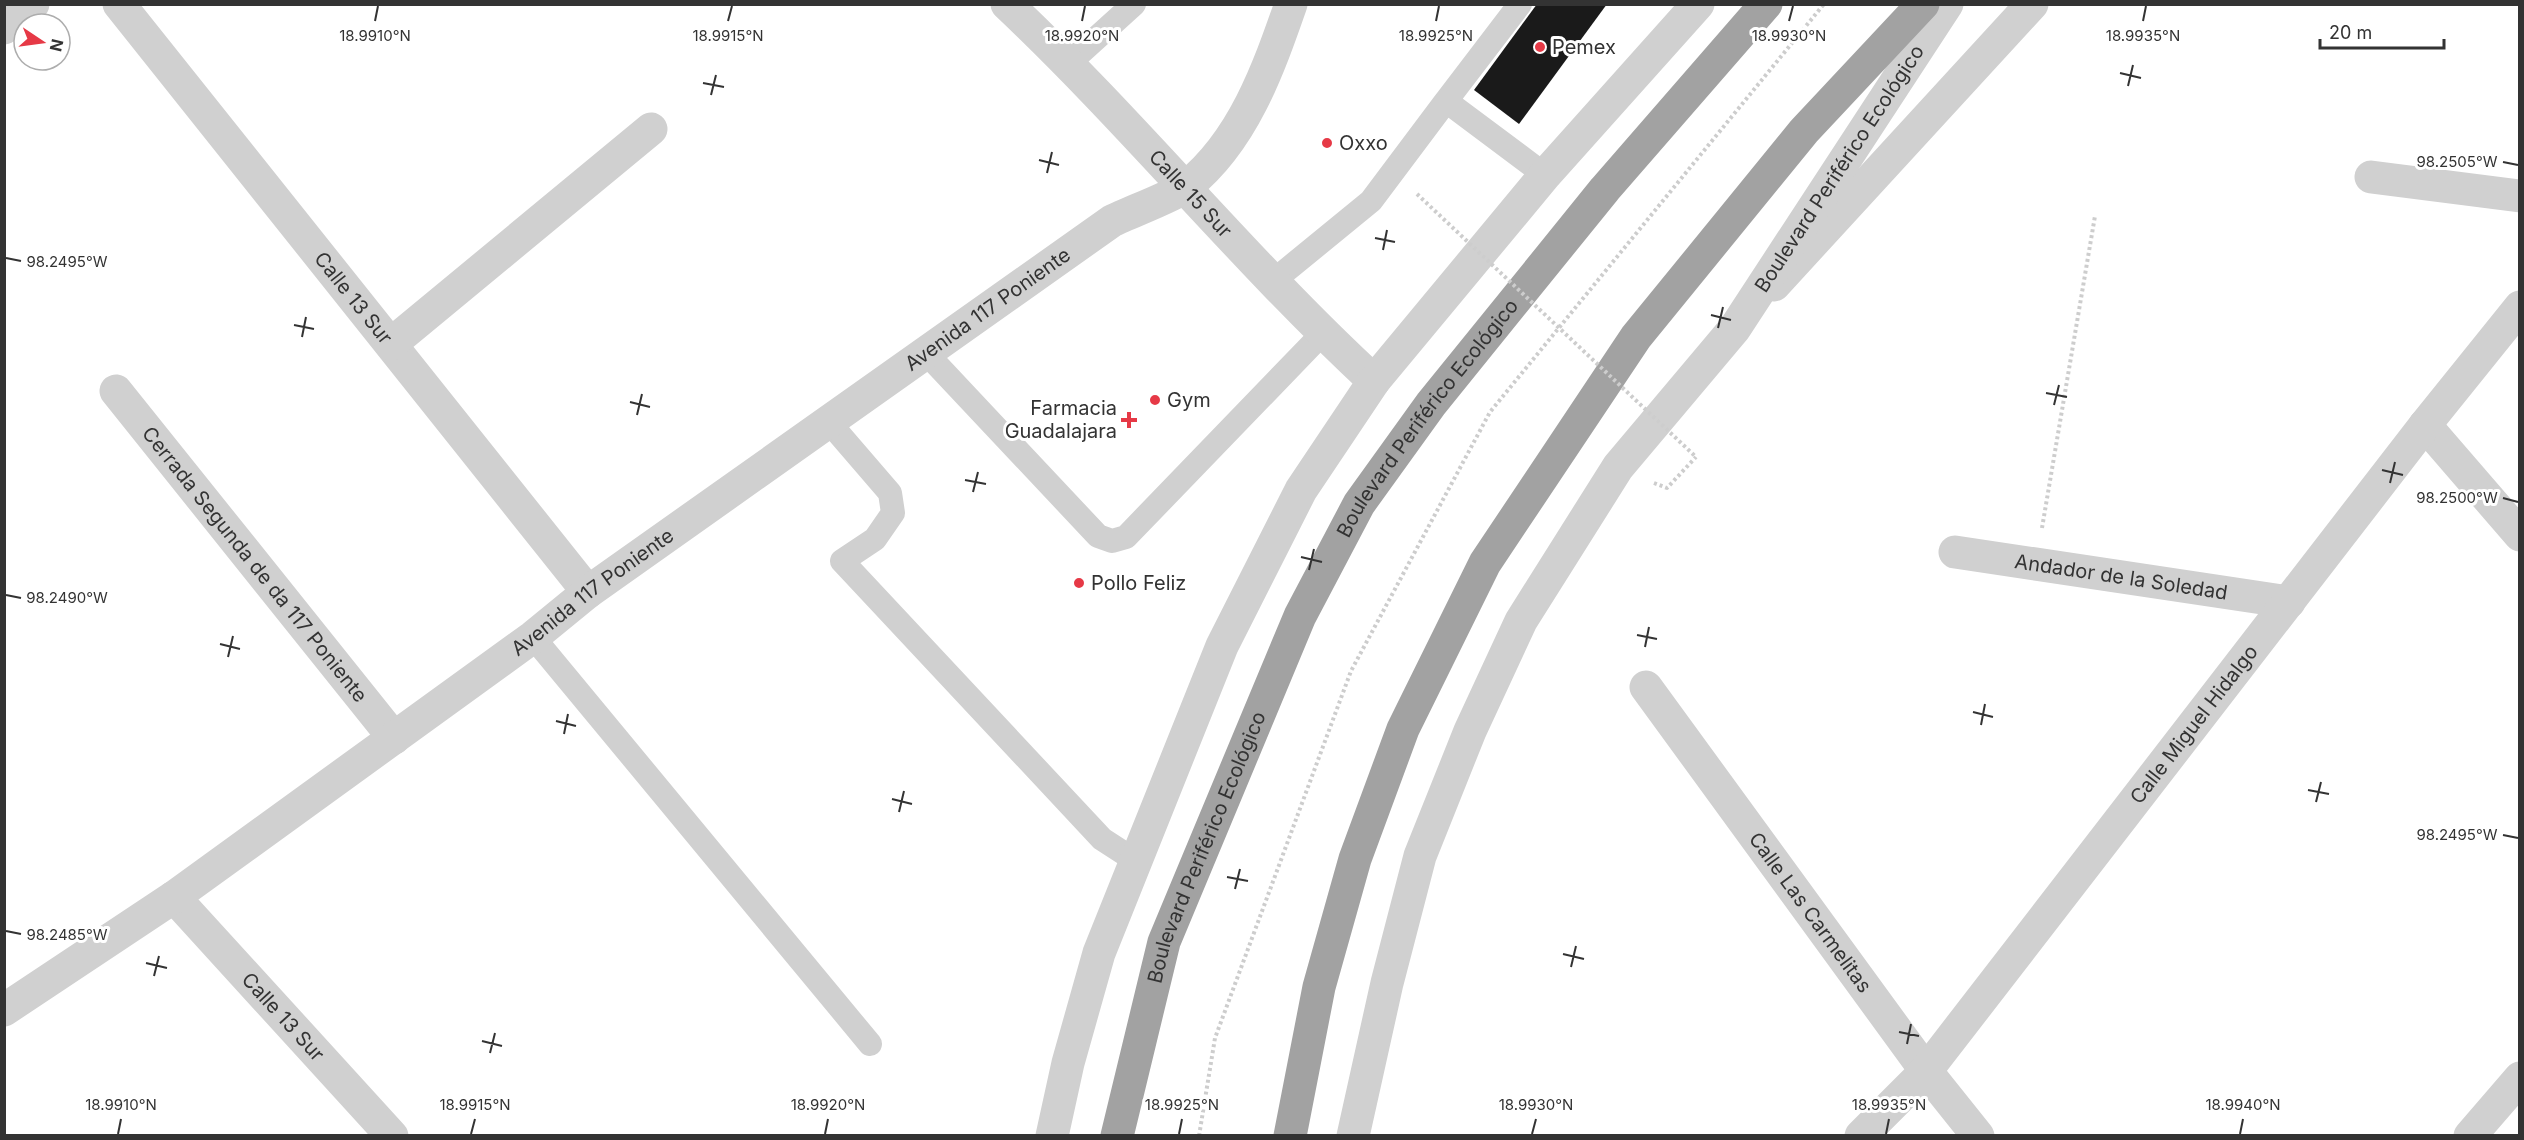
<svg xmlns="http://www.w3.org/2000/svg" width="2524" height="1140" font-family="Inter,sans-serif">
<rect width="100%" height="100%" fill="#fff"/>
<path fill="#1a1a1a" d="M1537,4H1607L1519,124L1474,90Z"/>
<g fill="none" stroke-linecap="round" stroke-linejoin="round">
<path stroke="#cdcdcd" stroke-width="4" stroke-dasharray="3 3" stroke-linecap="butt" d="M1654,483L1667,488L1696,457
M2042,528L2095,216
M1199,1136L1215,1038L1351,671L1490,412L1824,4"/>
<path stroke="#d0d0d0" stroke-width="24" d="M1520,4L1446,101L1545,175
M1069,63L1134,4
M1272,282L1371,201L1446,101
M925,352L1098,536L1112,541L1126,537L1322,334
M828,421L890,493L893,513L875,539L842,561L1102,839L1136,861
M533,637L870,1044"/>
<g stroke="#d0d0d0" stroke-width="33">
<path id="s1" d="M119,4L588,592"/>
<path id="s2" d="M1007,4C1135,125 1245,262 1374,381"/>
<path d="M4,28L33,4"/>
<path d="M2371,177L2520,196"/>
<path d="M1774,285L2032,4"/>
<path d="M391,344L651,129"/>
<path id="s3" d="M116,391L394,738"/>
<path d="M2425,425L2520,535"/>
<path id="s4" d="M1955,552L2289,602"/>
<path id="s5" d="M1646,687L1926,1071L1978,1136"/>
<path id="s6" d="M174,897L392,1136"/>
<path id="s7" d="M4,1010L174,897L533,637L588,592L1112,221C1130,212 1172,197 1187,186C1243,141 1268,70 1291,4"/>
<path id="s8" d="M1861,1136L1926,1071L2425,425L2520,307"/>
<path d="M2470,1136L2520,1078"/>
</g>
<g stroke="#d0d0d0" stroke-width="33">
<path d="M1052,1136L1068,1063L1099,953L1222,646L1301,490L1374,381L1545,175L1698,4"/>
<path id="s9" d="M1353,1136L1387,983L1420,856L1470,731L1521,621L1618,467L1735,328L1947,4"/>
</g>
<g stroke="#a2a2a2" stroke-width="33">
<path id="s10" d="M1117,1136L1164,942L1300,616L1359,504L1431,404L1605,189L1766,4"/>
<path d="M1290,1136L1319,987L1355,859L1403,729L1485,563L1636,337L1804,131L1923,4"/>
</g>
<path stroke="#cdcdcd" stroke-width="4" stroke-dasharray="3 3" stroke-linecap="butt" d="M1417,194L1696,457"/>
</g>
<path fill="none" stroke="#333" stroke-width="2" d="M375,21L378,6M728,21L732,6M1082,21L1085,6M1436,21L1439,6M1789,21L1793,6M2143,21L2146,6M2120,73L2141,78M703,83L724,87M2128,86L2133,65M711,95L716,75M1039,160L1059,165M2503,162L2518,165M1047,173L1052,152M1375,238L1395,242M1383,250L1387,230M6,258L21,261M1711,315L1731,320M294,325L314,329M1718,328L1723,307M302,337L306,317M2046,393L2067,397M630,402L650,407M2054,405L2059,385M637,415L642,394M2382,470L2403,475M965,480L986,484M2390,483L2395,462M973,492L978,472M2503,498L2518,502M1301,557L1322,562M1309,570L1314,549M6,595L21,598M1637,635L1657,639M220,644L240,649M1645,647L1649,627M228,657L233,636M1973,712L1993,717M556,721L576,726M1981,725L1985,704M564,734L568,714M2308,790L2329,794M892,799L912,804M2316,802L2321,782M899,812L904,791M2503,835L2518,838M1227,877L1248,881M1235,889L1240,869M6,931L21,934M1563,954L1584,959M146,963L167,968M1571,967L1576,946M154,976L159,956M1899,1032L1919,1036M482,1041L502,1046M1907,1044L1911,1024M490,1053L495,1033M118,1134L121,1119M471,1134L475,1119M825,1134L828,1119M1179,1134L1182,1119M1532,1134L1536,1119M1886,1134L1889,1119M2240,1134L2243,1119"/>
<g fill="#e63946" stroke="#fff" stroke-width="2">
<circle cx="1540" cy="47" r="6"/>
<circle cx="1327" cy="143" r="6"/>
<circle cx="1155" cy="400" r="6"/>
<path d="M1126 411h6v6h6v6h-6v6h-6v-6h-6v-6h6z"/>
<circle cx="1079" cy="583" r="6"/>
</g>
<g text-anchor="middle" stroke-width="6" stroke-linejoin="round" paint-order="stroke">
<g font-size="20" fill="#333" stroke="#fff" text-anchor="start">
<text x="1552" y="54">Pemex</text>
<text x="1339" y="150">Oxxo</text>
<text x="1167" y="407">Gym</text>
<text x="1117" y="415" text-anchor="end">Farmacia<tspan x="1117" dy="23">Guadalajara</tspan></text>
<text x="1091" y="590">Pollo Feliz</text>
</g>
<g font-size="20" fill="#333" stroke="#fff">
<text dy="7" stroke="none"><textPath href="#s9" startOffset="1098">Boulevard Periférico Ecológico</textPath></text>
<text dy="7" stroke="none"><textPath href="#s2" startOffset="264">Calle 15 Sur</textPath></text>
<text dy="7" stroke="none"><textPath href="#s1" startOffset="376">Calle 13 Sur</textPath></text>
<text dy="7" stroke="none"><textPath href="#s7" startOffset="1208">Avenida 117 Poniente</textPath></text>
<text dy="7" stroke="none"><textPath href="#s10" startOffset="789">Boulevard Periférico Ecológico</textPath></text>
<text dy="7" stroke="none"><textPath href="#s3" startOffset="222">Cerrada Segunda de da 117 Poniente</textPath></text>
<text dy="7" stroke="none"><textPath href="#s4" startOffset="168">Andador de la Soledad</textPath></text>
<text dy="7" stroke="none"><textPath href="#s7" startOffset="722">Avenida 117 Poniente</textPath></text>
<text dy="7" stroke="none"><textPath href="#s8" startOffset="530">Calle Miguel Hidalgo</textPath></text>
<text dy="7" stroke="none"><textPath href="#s10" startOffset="303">Boulevard Periférico Ecológico</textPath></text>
<text dy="7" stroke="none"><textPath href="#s5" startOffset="279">Calle Las Carmelitas</textPath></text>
<text dy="7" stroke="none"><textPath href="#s6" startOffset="162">Calle 13 Sur</textPath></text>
</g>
</g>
<g font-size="15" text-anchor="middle" fill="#333" stroke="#fff" stroke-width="6" stroke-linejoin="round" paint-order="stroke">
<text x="375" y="41">18.9910°N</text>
<text x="728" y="41">18.9915°N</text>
<text x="1082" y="41">18.9920°N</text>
<text x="1436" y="41">18.9925°N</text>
<text x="2143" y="41">18.9935°N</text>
<text x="1789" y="41">18.9930°N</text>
<text x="2457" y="167">98.2505°W</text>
<text x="67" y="267">98.2495°W</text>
<text x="2457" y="503">98.2500°W</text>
<text x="67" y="603">98.2490°W</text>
<text x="2457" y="840">98.2495°W</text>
<text x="67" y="940">98.2485°W</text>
<text x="121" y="1110">18.9910°N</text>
<text x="475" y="1110">18.9915°N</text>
<text x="828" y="1110">18.9920°N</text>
<text x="1182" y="1110">18.9925°N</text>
<text x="1536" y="1110">18.9930°N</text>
<text x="1889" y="1110">18.9935°N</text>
<text x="2243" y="1110">18.9940°N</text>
</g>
<rect width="2524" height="1140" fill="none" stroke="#333333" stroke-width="12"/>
<g transform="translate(42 42) rotate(103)"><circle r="28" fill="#ffffff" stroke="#adadad" stroke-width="1.5"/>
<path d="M0-4.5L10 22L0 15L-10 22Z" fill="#e63946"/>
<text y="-9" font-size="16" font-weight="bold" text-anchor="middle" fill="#333333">N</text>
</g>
<path d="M2320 39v9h124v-9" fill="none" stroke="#333333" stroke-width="3"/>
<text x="2329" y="39" font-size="18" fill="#333333" stroke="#ffffff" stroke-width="4.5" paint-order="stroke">20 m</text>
</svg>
